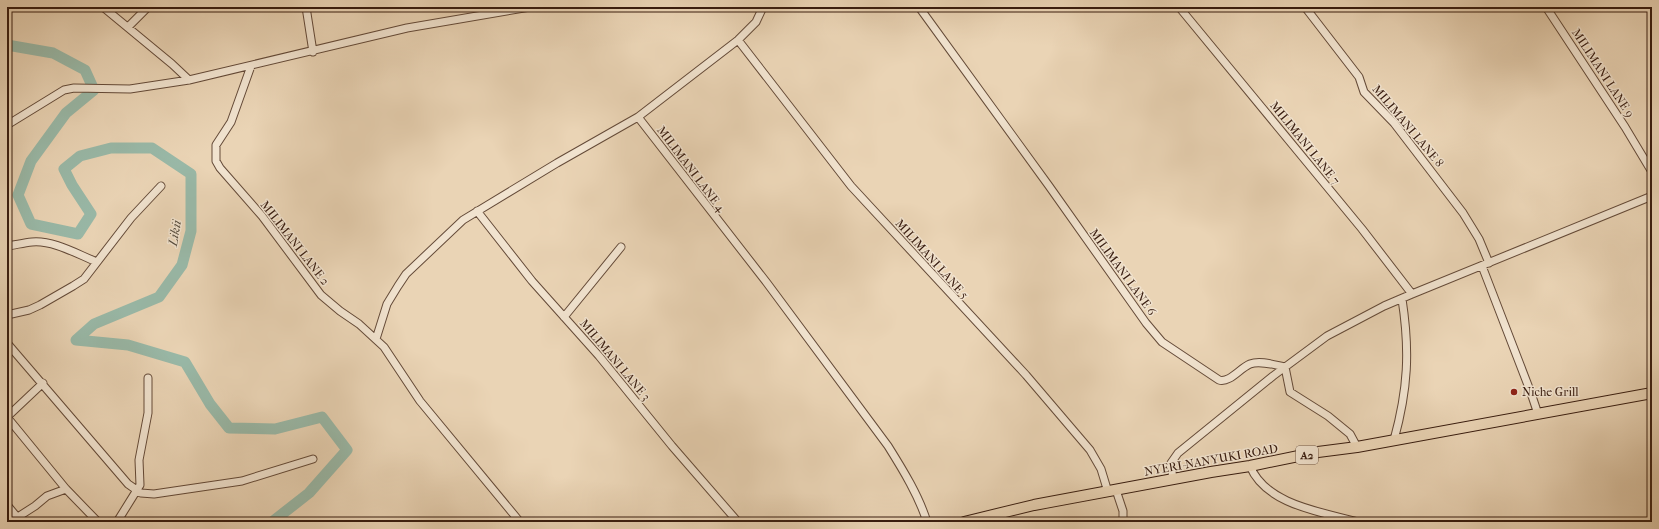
<svg xmlns="http://www.w3.org/2000/svg" width="1659" height="529" font-family="'IM FELL French Canon',serif">
<rect width="100%" height="100%" fill="#ead4b5"/>
<filter id="stains"><feTurbulence type="fractalNoise" baseFrequency=".005" numOctaves="4"/><feColorMatrix values="0 0 0 0 .2 0 0 0 0 .09 0 0 0 0 .02 0 0 0 .5 -.17"/></filter>
<radialGradient id="worn" r=".72"><stop offset=".6" stop-color="#630" stop-opacity="0"/><stop offset="1" stop-color="#630" stop-opacity=".3"/></radialGradient>
<g fill="none" stroke-linecap="round" stroke-linejoin="round">
<path stroke="#99b9a8" stroke-width="11" d="M7,45L53,53L85,70L94,90L66,113L31,161L18,195L31,224L78,234L91,214L72,185L64,169L80,156L111,148H152L191,174V231L182,265L159,297L94,324L76,340L128,345L185,362L210,404L229,428L275,429L322,417L347,450L309,493L272,522"/>
<g stroke="#644a38" stroke-width="9">
<path id="minor" d="M103,7L172,64L189,80
M306,7L313,52
M919,7L1049,186L1146,323L1162,342L1219,380C1230,383 1240,368 1250,364C1260,360 1275,365 1285,367L1290,392L1328,416L1350,434L1357,447
M1179,7L1362,229L1412,294
M1305,7L1359,77L1364,92L1394,123L1463,213L1479,239L1489,263
M1546,7L1625,127L1652,172
M128,27L148,7
M738,40L851,186L1026,375L1090,450L1101,469L1108,492
M251,66L231,122L216,145V161L220,168L262,216L321,295L340,311L359,324L384,347L420,401L520,522
M638,117L738,40L756,22L763,7
M7,125L64,90L74,88L130,89L189,80L407,28L530,7
M477,211L532,281L599,356L672,446L738,522
M7,246C15,245 23,243 32,242C53,240 77,254 97,262
M1482,266L1531,393L1538,414
M7,315L29,310L40,305L73,286L84,279L131,218L161,186
M564,317L621,247
M376,339L387,304L398,286L406,274L463,220L557,163L638,117L767,283L888,446C903,470 919,496 927,522
M7,343L128,484L141,493L154,494L242,481L313,459
M7,417L66,489L98,522
M7,417L43,383
M1394,440C1408,389 1410,351 1402,299
M1250,466C1266,505 1322,512 1358,522
M1173,480L1171,463L1178,453L1273,376L1327,336L1384,306L1412,294L1652,196
M1116,490L1123,511V522
M7,505L17,517
M10,522L35,506L47,496L66,489
M117,522L140,485L139,460L148,413V378"/>
</g>
<g stroke="#381c0f" stroke-width="12">
<path id="highway" d="M964,522L1034,505L1211,472L1250,466L1318,452L1357,447L1652,393"/>
</g>
<use href="#minor" stroke="#f1e3cf" stroke-width="7"/>
<use href="#highway" stroke="#ead4b5" stroke-width="10"/>
</g>
<circle fill="#8f2418" stroke="#f1e3cf" stroke-width="1.5" cx="1514" cy="392" r="4"/>
<g text-anchor="middle" stroke-width="3" stroke-linejoin="round" paint-order="stroke">
<rect fill="#f1e3cf" stroke="#705849" stroke-width="1" x="1296" y="446" width="22" height="18" rx="3"/>
<g font-size="11" font-weight="bold" fill="#381c0f">
<text x="1307" y="459">A2</text>
</g>
<g font-size="12" fill="#381c0f" stroke="#f1e3cf">
<text transform="translate(1603 73) rotate(57)" y="4">MILIMANI LANE 9</text>
<text transform="translate(1408 126) rotate(50)" y="4">MILIMANI LANE 8</text>
<text transform="translate(1305 143) rotate(51)" y="4">MILIMANI LANE 7</text>
<text transform="translate(691 169) rotate(53)" y="4">MILIMANI LANE 4</text>
<text transform="translate(295 243) rotate(52)" y="4">MILIMANI LANE 2</text>
<text transform="translate(932 259) rotate(48)" y="4">MILIMANI LANE 5</text>
<text transform="translate(1123 272) rotate(54)" y="4">MILIMANI LANE 6</text>
<text transform="translate(615 360) rotate(50)" y="4">MILIMANI LANE 3</text>
<text transform="translate(1211 460) rotate(-10)" y="4">NYERI-NANYUKI ROAD</text>
</g>
<g font-size="12" fill="#381c0f" stroke="#f1e3cf" text-anchor="start">
<text x="1522" y="396">Niche Grill</text>
</g>
<g font-size="13" font-style="italic" fill="#554b3d" stroke="#f1e3cf">
<text transform="translate(174 233) rotate(-80)" y="5">Likii</text>
</g>
</g>
<rect width="1659" height="529" fill="none" stroke="#ead4b5" stroke-width="24"/>
<rect x="8" y="8" width="1643" height="513" fill="none" stroke="#381c0f" stroke-width="2"/>
<rect x="12" y="12" width="1635" height="505" fill="none" stroke="#381c0f"/>
<rect width="100%" height="100%" filter="url(#stains)"/>
<rect width="100%" height="100%" fill="url(#worn)"/>
</svg>
